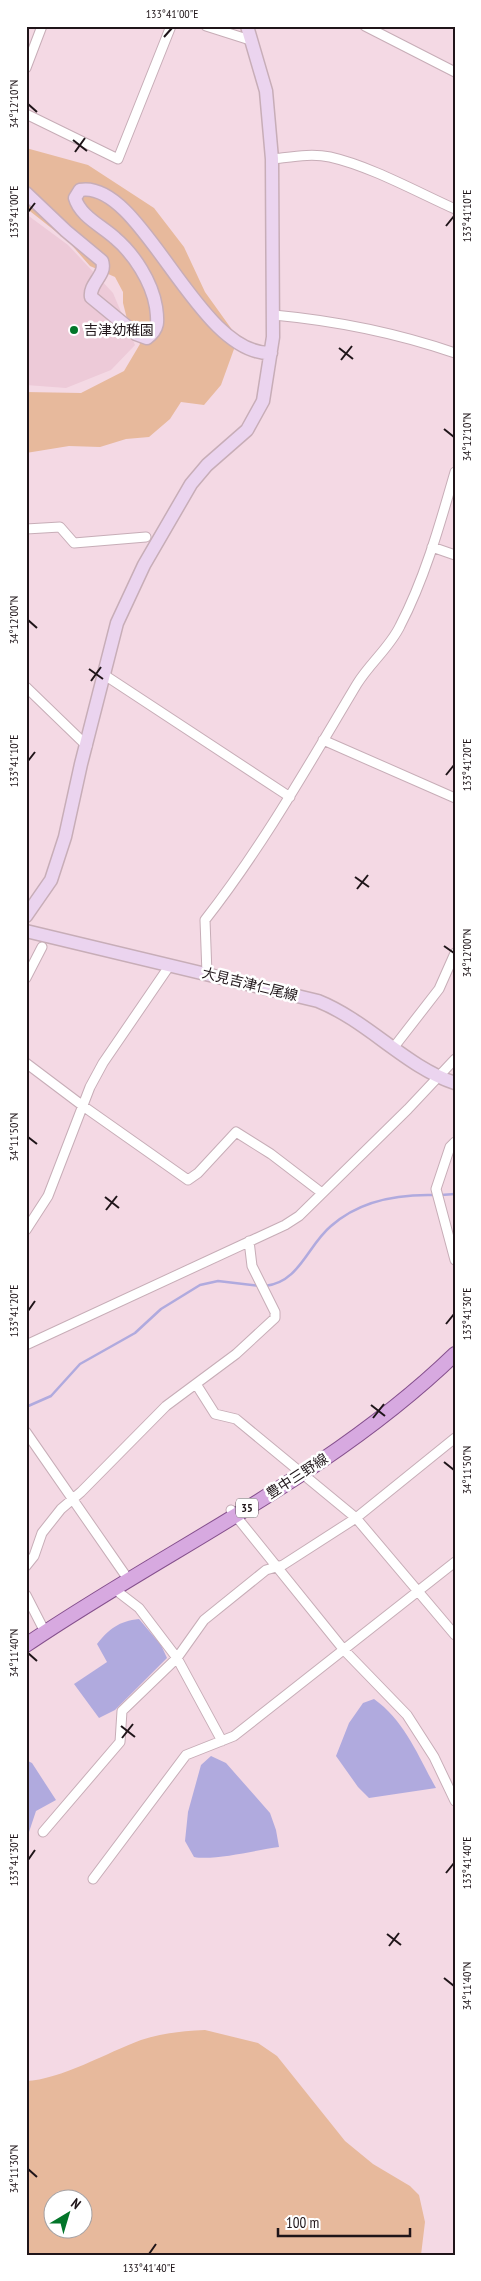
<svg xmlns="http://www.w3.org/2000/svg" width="481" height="2281" font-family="'PT Sans Narrow','Noto Sans JP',sans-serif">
<rect width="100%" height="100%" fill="#f4d9e4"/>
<path fill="#edcad8" d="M26,214L68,245L113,293L135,345L111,370L66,388L26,385Z"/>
<path fill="#e7b99c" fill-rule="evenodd" d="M26,148L88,165L154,208L184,247L205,292L238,338L221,385L204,405L181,402L170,419L149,437L126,439L100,447L69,446L26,453V392L81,393L124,371L140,344L127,319L123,303V292L115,277L90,266L69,242L26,208Z
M205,2030L258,2043L277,2056L345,2141L373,2164L410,2186L419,2195L425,2222L421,2255H26V2081C60,2080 108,2052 141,2040C162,2033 184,2031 205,2030ZM52,2198H82V2228H52Z"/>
<path fill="#b0aade" d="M139,1619L161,1645L167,1658L115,1710L99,1718L74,1684L107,1662L97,1644C109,1629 119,1621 139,1619Z
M374,1699C405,1721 418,1756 436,1788L369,1798L358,1787L336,1756L349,1723L363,1703Z
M211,1756L226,1763L270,1813L276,1830L279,1847C256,1850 214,1861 194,1857L185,1841L188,1812L201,1765Z
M26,1760L32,1763L56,1800L36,1811L26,1841Z"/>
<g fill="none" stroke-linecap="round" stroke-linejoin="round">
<path stroke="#b0aade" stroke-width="2.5" d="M441,1195L455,1194
M265,1286C300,1282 307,1246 331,1226C360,1200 398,1194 435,1195
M26,1407L51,1396L80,1364L135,1333L161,1309L200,1285L218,1281L260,1286"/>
<g stroke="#c7adb7" stroke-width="11">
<path id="street" d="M206,26L250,40
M365,26L455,72
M26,68L42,26
M26,114L118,159L171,26
M272,159C291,157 311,153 330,157C370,166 417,192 455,209
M274,315C338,321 394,332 455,353
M26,529L60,527L74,543L146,537
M432,547L455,555
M103,674L290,797
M26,687L87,746
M323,740L455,798
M207,974L205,920C263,846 309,764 357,684C370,663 390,647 400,626C425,578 440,524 455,472
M26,978L42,947
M394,1047L439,989L455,953
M26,1063L83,1106L188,1180L198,1173L236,1132L271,1154L322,1193
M455,1142L450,1147L436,1189L455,1260
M26,1230L48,1196L90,1087L103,1063L170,965
M26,1345L285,1225L299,1216L408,1109L455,1059
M196,1384L215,1414L236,1419L356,1518L455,1635
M26,1432L128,1579
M231,1510L344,1650L407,1715L434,1757L455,1801
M26,1566L34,1556L42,1533L61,1509L81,1492L166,1406L236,1354L275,1318V1312L252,1266L249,1241
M113,1588L139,1608L177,1658L222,1741
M26,1595L45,1632
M43,1832L120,1742L122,1711L177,1658L204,1620L266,1570L283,1565L356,1518L455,1438
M93,1879L186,1755L234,1736L455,1562"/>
</g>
<g stroke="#c7adb7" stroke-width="15">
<path id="secondary" d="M26,193L66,231L102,261C107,275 89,283 91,297L136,334L147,338C159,329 158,321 156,307C152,282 134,254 115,238C102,226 80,216 75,198L80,190C142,179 197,356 271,353
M26,916L51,880L65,837L81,764L117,623L144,565L191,484L207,465L247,430L263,401L273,337L272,159L266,91L247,26
M26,931L318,1001C368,1021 406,1067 455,1083"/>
</g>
<g stroke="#85508d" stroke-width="16">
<path id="primary" d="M26,1645C169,1548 330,1475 455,1354"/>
</g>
<use href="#street" stroke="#fff" stroke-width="9"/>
<use href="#secondary" stroke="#ebd4ef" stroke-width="12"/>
<use href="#primary" stroke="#d7a9e0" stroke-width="14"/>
</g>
<path fill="none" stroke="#1f1519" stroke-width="2" d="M164,37L172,28M28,104L37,112M73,140L87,151M75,152L85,138M28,212L35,203M446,226L454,216M339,348L353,359M341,360L352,346M444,429L454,437M28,620L37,628M89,669L103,679M91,681L101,667M28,761L35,752M446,775L454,765M355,877L369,887M357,889L368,875M444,946L454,953M28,1137L37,1144M105,1197L119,1208M106,1210L117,1196M28,1311L35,1301M446,1324L454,1314M371,1405L385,1416M373,1418L384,1404M444,1462L454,1470M28,1653L37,1661M121,1726L135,1737M122,1738L133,1724M28,1860L35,1850M446,1873L454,1863M387,1934L401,1945M389,1946L399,1933M444,1978L454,1986M28,2169L37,2177M149,2254L156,2244"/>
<circle fill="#027529" stroke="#fff" stroke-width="2" cx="74" cy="330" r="5"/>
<g text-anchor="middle" stroke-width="5" stroke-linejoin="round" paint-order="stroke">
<rect fill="#fff" stroke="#625b5e" stroke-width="1" x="236" y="1498.5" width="22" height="19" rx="4"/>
<g font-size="12" font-weight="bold" fill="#1f1519">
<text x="247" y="1512">35</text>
</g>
<g font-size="14" fill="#1f1519" stroke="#fff" text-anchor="start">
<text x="84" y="335">吉津幼稚園</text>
</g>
<g font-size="14" fill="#1f1519" stroke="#fff">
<text transform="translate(250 984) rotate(14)" y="5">大見吉津仁尾線</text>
<text transform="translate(297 1476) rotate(-33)" y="5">豊中三野線</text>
</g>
</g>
<rect width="481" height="2281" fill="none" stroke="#ffffff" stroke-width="55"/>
<g transform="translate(68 2214) rotate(38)"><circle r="24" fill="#ffffff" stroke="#a5a1a3"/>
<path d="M0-4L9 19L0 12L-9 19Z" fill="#027529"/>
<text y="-8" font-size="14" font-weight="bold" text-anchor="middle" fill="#1f1519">N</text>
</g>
<path d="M278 2228v8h132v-8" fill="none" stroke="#1f1519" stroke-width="2.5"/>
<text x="286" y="2228" font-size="15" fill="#1f1519" stroke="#ffffff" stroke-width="4" paint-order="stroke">100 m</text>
<rect x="28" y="28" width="426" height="2226" fill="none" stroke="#1f1519" stroke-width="2"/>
<g font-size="12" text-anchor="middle" fill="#1f1519">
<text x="172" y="18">133°41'00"E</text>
<text transform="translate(14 104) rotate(-90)" y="4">34°12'10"N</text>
<text transform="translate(14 212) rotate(-90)" y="4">133°41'00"E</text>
<text transform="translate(467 216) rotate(-90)" y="4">133°41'10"E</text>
<text transform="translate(467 437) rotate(-90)" y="4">34°12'10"N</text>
<text transform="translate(14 620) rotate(-90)" y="4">34°12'00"N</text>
<text transform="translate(14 761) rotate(-90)" y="4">133°41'10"E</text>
<text transform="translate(467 765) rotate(-90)" y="4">133°41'20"E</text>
<text transform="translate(467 953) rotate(-90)" y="4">34°12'00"N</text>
<text transform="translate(14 1137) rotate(-90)" y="4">34°11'50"N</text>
<text transform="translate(14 1311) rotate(-90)" y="4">133°41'20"E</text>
<text transform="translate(467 1314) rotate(-90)" y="4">133°41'30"E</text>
<text transform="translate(467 1470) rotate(-90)" y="4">34°11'50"N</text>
<text transform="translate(14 1653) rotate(-90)" y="4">34°11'40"N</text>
<text transform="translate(14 1860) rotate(-90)" y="4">133°41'30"E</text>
<text transform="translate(467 1863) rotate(-90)" y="4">133°41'40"E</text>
<text transform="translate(467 1986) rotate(-90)" y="4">34°11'40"N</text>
<text transform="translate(14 2169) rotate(-90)" y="4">34°11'30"N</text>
<text x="149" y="2272">133°41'40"E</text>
</g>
</svg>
